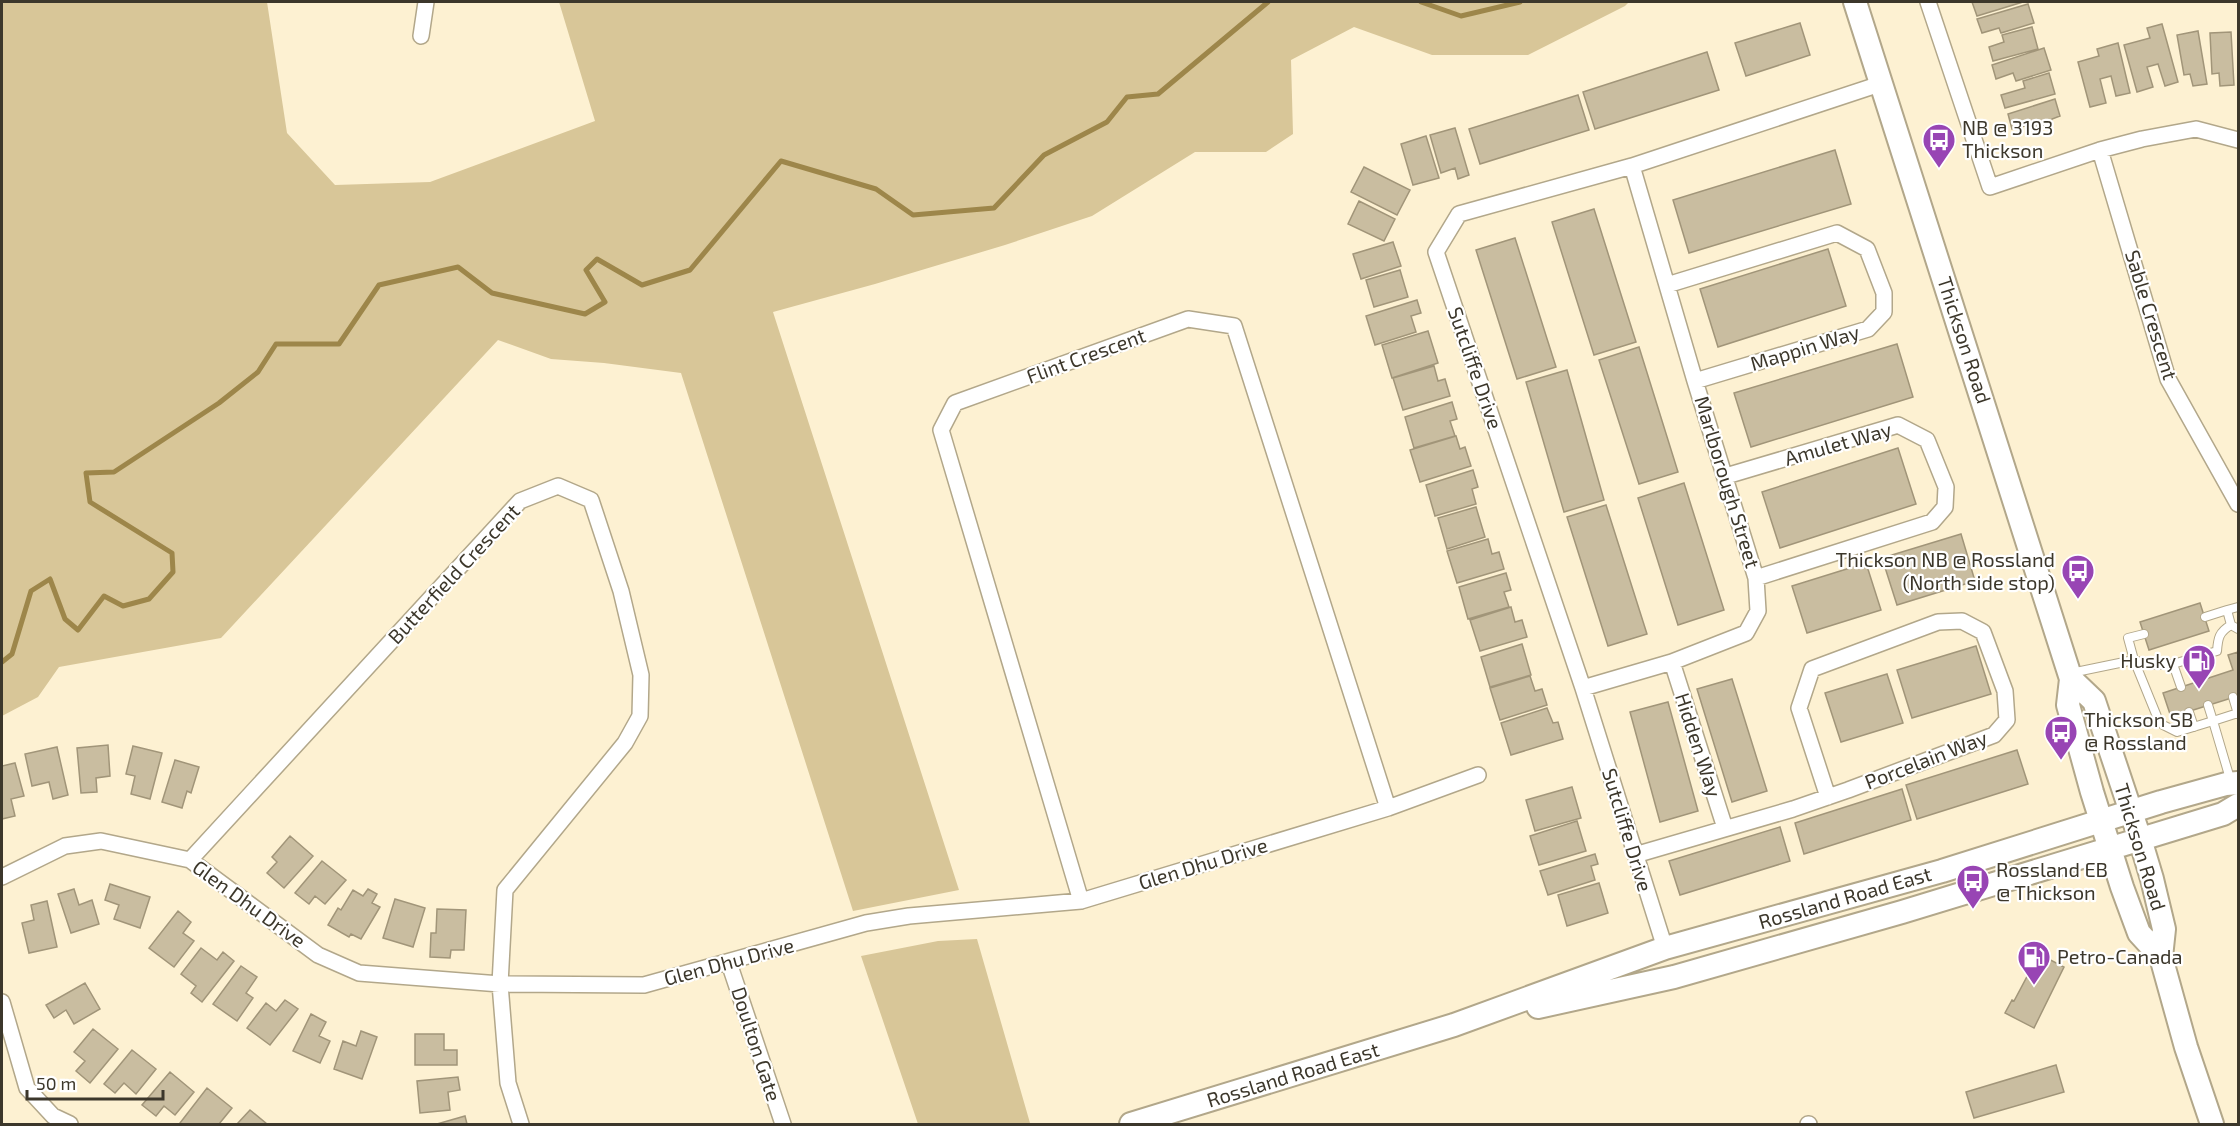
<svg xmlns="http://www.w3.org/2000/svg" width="2240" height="1126" font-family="'Exo 2',sans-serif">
<rect width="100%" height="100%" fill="#fdf1d2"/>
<path fill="#d8c698" d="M2,2H267L287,133L335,185L430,182L595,121L559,2H1629L1625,6L1528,55H1432L1354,27L1291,60L1293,134L1266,152H1195L1092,216L1005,245L875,284L773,312L959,890L853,911L681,373L604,363L551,359L498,340L221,638L59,667L38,697L2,716Z
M977,939L1030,1123L1024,1124H918L861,956L938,941Z"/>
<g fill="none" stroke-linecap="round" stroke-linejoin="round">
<path stroke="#9d864a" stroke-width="5" d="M1421,2L1461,16L1520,2
M2,662L12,654L31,591L50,579L65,619L78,630L104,596L123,606L149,599L173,572L172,553L90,502L86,473L114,472L219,403L258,372L276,344H339L379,285L458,267L492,293L585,314L605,302L586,270L597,259L642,285L690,270L781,161L876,189L913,215L994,208L1044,155L1107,122L1127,97L1158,94L1268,2"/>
</g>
<path fill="#c9bda0" stroke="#a19579" stroke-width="1.5" d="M1972,2H2023L1977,16Z
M2028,4L2034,23L2001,33L1999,28L1982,33L1977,19Z
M1800,23L1810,55L1746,76L1735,43Z
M2162,24L2178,82L2165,86L2158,64L2147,67L2153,87L2137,92L2124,45L2150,38L2147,28Z
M2032,27L2038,49L1993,61L1989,47L2004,42L2002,35Z
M2198,31L2207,84L2193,86L2190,74L2184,75L2177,35Z
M2231,32L2234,85L2220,86L2219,73L2212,74L2210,33Z
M2118,43L2130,93L2116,96L2111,76L2100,79L2106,103L2090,107L2078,62L2099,56L2097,49Z
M2044,48L2051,70L2016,81L2013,73L1996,79L1992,65Z
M1707,52L1719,90L1595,129L1583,92Z
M2049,73L2055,94L2005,108L2001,95L2025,88L2023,81Z
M1578,95L1589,130L1480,164L1469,129Z
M2055,99L2060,116L2052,119L2051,123L2036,128L2033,124L2012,129L2008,114Z
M1455,128L1469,175L1458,179L1455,168L1441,173L1430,135Z
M1426,136L1439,178L1413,185L1401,144Z
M1835,150L1851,204L1689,253L1673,200Z
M1364,167L1410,190L1397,215L1351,192Z
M1359,201L1395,219L1384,241L1348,224Z
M1594,209L1636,342L1594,355L1552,222Z
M1515,238L1556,367L1517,379L1476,250Z
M1393,242L1401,266L1361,279L1353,254Z
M1828,249L1846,306L1718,347L1700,289Z
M1400,270L1408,297L1374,307L1366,280Z
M1417,300L1421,313L1411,316L1416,332L1375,345L1366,316Z
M1428,331L1438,363L1392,378L1382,345Z
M1897,344L1913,397L1751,447L1734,393Z
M1639,347L1678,472L1639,484L1599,360Z
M1434,366L1438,381L1445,379L1450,396L1403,410L1393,378Z
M1567,370L1604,500L1564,512L1526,382Z
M1452,402L1457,419L1450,421L1455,436L1414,448L1405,417Z
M1456,436L1460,449L1465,447L1471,466L1420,482L1410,450Z
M1898,448L1916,504L1780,548L1762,492Z
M1473,470L1478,487L1472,489L1476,504L1435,516L1426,485Z
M1684,483L1724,610L1678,625L1638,498Z
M1606,505L1647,634L1608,646L1567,517Z
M1476,507L1485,537L1447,549L1438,518Z
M1961,534L1975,581L1897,605L1882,558Z
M1488,539L1492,554L1499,552L1504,569L1457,583L1447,551Z
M1866,563L1881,610L1807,633L1792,586Z
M1506,573L1511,590L1504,592L1509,607L1468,619L1459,587Z
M2200,603L2209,631L2149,650L2140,622Z
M1511,607L1515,622L1522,620L1527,637L1480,651L1470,620Z
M1522,644L1531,675L1490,687L1481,657Z
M1976,646L1991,694L1912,718L1897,670Z
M2238,652V696L2171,717L2163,693L2233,670L2228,655Z
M1887,674L1903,723L1841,742L1825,693Z
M1530,676L1535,691L1542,689L1547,705L1500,720L1490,688Z
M1732,679L1767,791L1732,802L1697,689Z
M1668,702L1698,811L1660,822L1630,712Z
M1547,708L1553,723L1558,722L1563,739L1511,755L1501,723Z
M108,745L110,776L96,778L97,792L81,793L77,748Z
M133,746L162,753L150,799L131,794L135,776L126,774Z
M57,747L68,795L53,799L49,782L32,786L25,754Z
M2017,750L2028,784L1917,819L1906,785Z
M175,760L199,767L191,793L187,791L182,808L162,802Z
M15,763L24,796L11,799L15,816L2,819V766Z
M1572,787L1581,818L1535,831L1526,800Z
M1902,789L1911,820L1804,854L1795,823Z
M1577,821L1586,851L1539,865L1530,836Z
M1780,827L1790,861L1680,895L1669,861Z
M290,836L313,856L284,888L267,873L277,862L272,857Z
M1595,854L1598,864L1591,866L1595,880L1548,895L1540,871Z
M322,861L346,880L325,904L315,896L309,904L295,893Z
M1599,883L1608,913L1567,926L1558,895Z
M110,884L150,897L140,928L114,919L119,905L105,900Z
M74,889L79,905L92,900L99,924L71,933L58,894Z
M368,889L377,894L372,903L380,907L361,939L351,934L349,937L328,925L338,908L341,910L353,890L363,896Z
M395,899L425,908L413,947L383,938Z
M47,901L57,947L29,953L22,923L34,920L31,905Z
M437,909L466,910L464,950H451L450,958L430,957L431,933H436Z
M178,911L191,922L183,933L194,941L174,967L149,948Z
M201,948L217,960L223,952L234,961L202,1002L191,993L196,986L181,974Z
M2039,954L2064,967L2034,1028L2005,1013L2012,1000L2014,1001Z
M241,966L257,977L246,993L253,998L237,1021L213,1004Z
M85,983L100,1009L74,1024L66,1010L54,1018L46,1005Z
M285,1000L298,1009L270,1045L247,1028L266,1003L276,1011Z
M311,1014L326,1022L319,1036L330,1041L320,1063L293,1051Z
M93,1029L118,1049L90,1083L76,1071L85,1061L74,1052Z
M361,1031L377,1037L362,1079L334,1069L343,1041L356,1046Z
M415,1034H444V1050H457V1065H415Z
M132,1050L156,1069L136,1094L124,1083L115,1093L104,1084Z
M2056,1065L2064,1092L1974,1118L1966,1092Z
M170,1072L194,1092L175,1115L164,1106L156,1116L142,1105Z
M458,1077L460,1090L448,1092L450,1110L420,1113L417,1081Z
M207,1088L232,1108L219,1124H182L180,1123Z
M250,1110L267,1124H237Z
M465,1116L467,1124H437Z"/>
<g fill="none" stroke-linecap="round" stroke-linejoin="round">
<g stroke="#b2a78a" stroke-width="10">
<path id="service" d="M2205,617L2227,610
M2231,625L2227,610L2238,607
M2144,634L2128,638L2134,660L2158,719L2163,725L2177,732L2213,721L2231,782
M2193,658L2200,680
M2173,664L2181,687
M2071,673L2134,660L2153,665L2173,664L2217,651C2218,638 2219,632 2231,625L2238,629
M2233,697L2238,714
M2208,705L2213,721L2238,713
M2189,712L2194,727"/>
</g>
<g stroke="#b2a78a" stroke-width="18">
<path id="minor" d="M1928,2L1990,187L2100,150L2142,139L2196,129L2238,140
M421,36L426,2
M2100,150L2168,379L2238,504
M1667,285L1837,233L1867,249L1884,293V312L1868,329L1695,381
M1726,476L1898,425L1927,440L1946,487L1945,507L1932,522L1756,578
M1672,662L1725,828
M1583,688L1672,662L1746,633L1758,611L1756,578L1695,381L1632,166
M1635,855L1793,809L1848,790L1994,735L2007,720L2005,691L1983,632L1962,621L1938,622L1812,669L1799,708L1828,797
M190,860L520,501L558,486L591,500L621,591L641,675L640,716L625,743L505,890L500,984L508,1083L521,1124
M2,877L65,846L101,841L190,860L318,955L359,973L500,984L644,985L866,923L909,916L1081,901L1388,808L1478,775
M1081,901L941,430L955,403L1188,319L1234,326L1388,808
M1665,948L1583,688L1436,252L1459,214L1632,166L1883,83
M729,963L783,1124
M2,1002L27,1088L53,1116L70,1124
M1808,1124H1809"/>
</g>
<g stroke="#b2a78a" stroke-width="26">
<path id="secondary" d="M1855,2L2071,679L2068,705L2092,792L2122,887L2139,933L2161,957
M2071,679L2094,701L2140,839L2152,879L2164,929L2161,957L2186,1047L2212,1124
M1538,1007L1674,977L1902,912L2223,814L2238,805
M1131,1124L1454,1025L1665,948L1942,871L2161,802L2226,784L2238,783"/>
</g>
<use href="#service" stroke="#fff" stroke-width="8"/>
<use href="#minor" stroke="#fff" stroke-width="15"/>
<use href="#secondary" stroke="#fff" stroke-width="22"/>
</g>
<defs>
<g id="bus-pin" transform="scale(1.725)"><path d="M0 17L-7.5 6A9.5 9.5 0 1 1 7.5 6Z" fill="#9845b4" stroke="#fff"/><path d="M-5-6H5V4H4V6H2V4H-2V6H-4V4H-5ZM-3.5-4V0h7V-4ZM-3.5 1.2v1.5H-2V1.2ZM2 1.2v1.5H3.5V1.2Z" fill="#fff"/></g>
<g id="fuel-pin" transform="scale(1.725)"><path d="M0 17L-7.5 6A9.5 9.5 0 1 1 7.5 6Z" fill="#9845b4" stroke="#fff"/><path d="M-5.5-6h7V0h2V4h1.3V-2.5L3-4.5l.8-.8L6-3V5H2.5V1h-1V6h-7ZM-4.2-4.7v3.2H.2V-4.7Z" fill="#fff"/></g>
</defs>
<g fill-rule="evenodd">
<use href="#bus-pin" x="1939" y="140"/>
<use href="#bus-pin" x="2078" y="571"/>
<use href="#fuel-pin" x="2199" y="661"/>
<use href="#bus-pin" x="2061" y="732"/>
<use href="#bus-pin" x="1973" y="881"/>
<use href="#fuel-pin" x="2034" y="957"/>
</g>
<g text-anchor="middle" stroke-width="4.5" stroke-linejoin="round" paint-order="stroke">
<g font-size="20" fill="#3c372b" stroke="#fff" text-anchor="start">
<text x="1962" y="135">NB @ 3193<tspan x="1962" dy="23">Thickson</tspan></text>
<text x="2055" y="567" text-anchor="end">Thickson NB @ Rossland<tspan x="2055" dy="23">(North side stop)</tspan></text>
<text x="2176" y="668" text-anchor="end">Husky</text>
<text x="2084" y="727">Thickson SB<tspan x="2084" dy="23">@ Rossland</tspan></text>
<text x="1996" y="877">Rossland EB<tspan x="1996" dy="23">@ Thickson</tspan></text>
<text x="2057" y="964">Petro-Canada</text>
</g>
<g font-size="20" fill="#3c372b" stroke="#fff">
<text transform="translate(2151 315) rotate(73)" y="7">Sable Crescent</text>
<text transform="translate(1964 340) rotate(72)" y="7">Thickson Road</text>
<text transform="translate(1805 348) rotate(-17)" y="7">Mappin Way</text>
<text transform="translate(1086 356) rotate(-20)" y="7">Flint Crescent</text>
<text transform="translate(1475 368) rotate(71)" y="7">Sutcliffe Drive</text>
<text transform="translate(1838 444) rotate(-16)" y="7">Amulet Way</text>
<text transform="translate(1727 482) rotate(73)" y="7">Marlborough Street</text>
<text transform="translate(454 574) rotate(-47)" y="7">Butterfield Crescent</text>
<text transform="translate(1698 745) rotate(72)" y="7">Hidden Way</text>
<text transform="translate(1926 760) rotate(-21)" y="7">Porcelain Way</text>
<text transform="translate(1627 830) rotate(73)" y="7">Sutcliffe Drive</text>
<text transform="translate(2140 847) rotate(73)" y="7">Thickson Road</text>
<text transform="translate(1203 864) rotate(-17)" y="7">Glen Dhu Drive</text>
<text transform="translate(1845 898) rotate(-16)" y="7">Rossland Road East</text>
<text transform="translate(249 904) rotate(36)" y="7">Glen Dhu Drive</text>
<text transform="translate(729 962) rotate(-15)" y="7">Glen Dhu Drive</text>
<text transform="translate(756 1044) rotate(72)" y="7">Doulton Gate</text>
<text transform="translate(1293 1075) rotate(-17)" y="7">Rossland Road East</text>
</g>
</g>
<rect width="2240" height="1126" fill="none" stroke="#3c372b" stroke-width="6"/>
<path d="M27 1090v9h136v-9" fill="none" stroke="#3c372b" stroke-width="3"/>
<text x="36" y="1090" font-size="18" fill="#3c372b" stroke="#ffffff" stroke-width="4.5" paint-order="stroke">50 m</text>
</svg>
